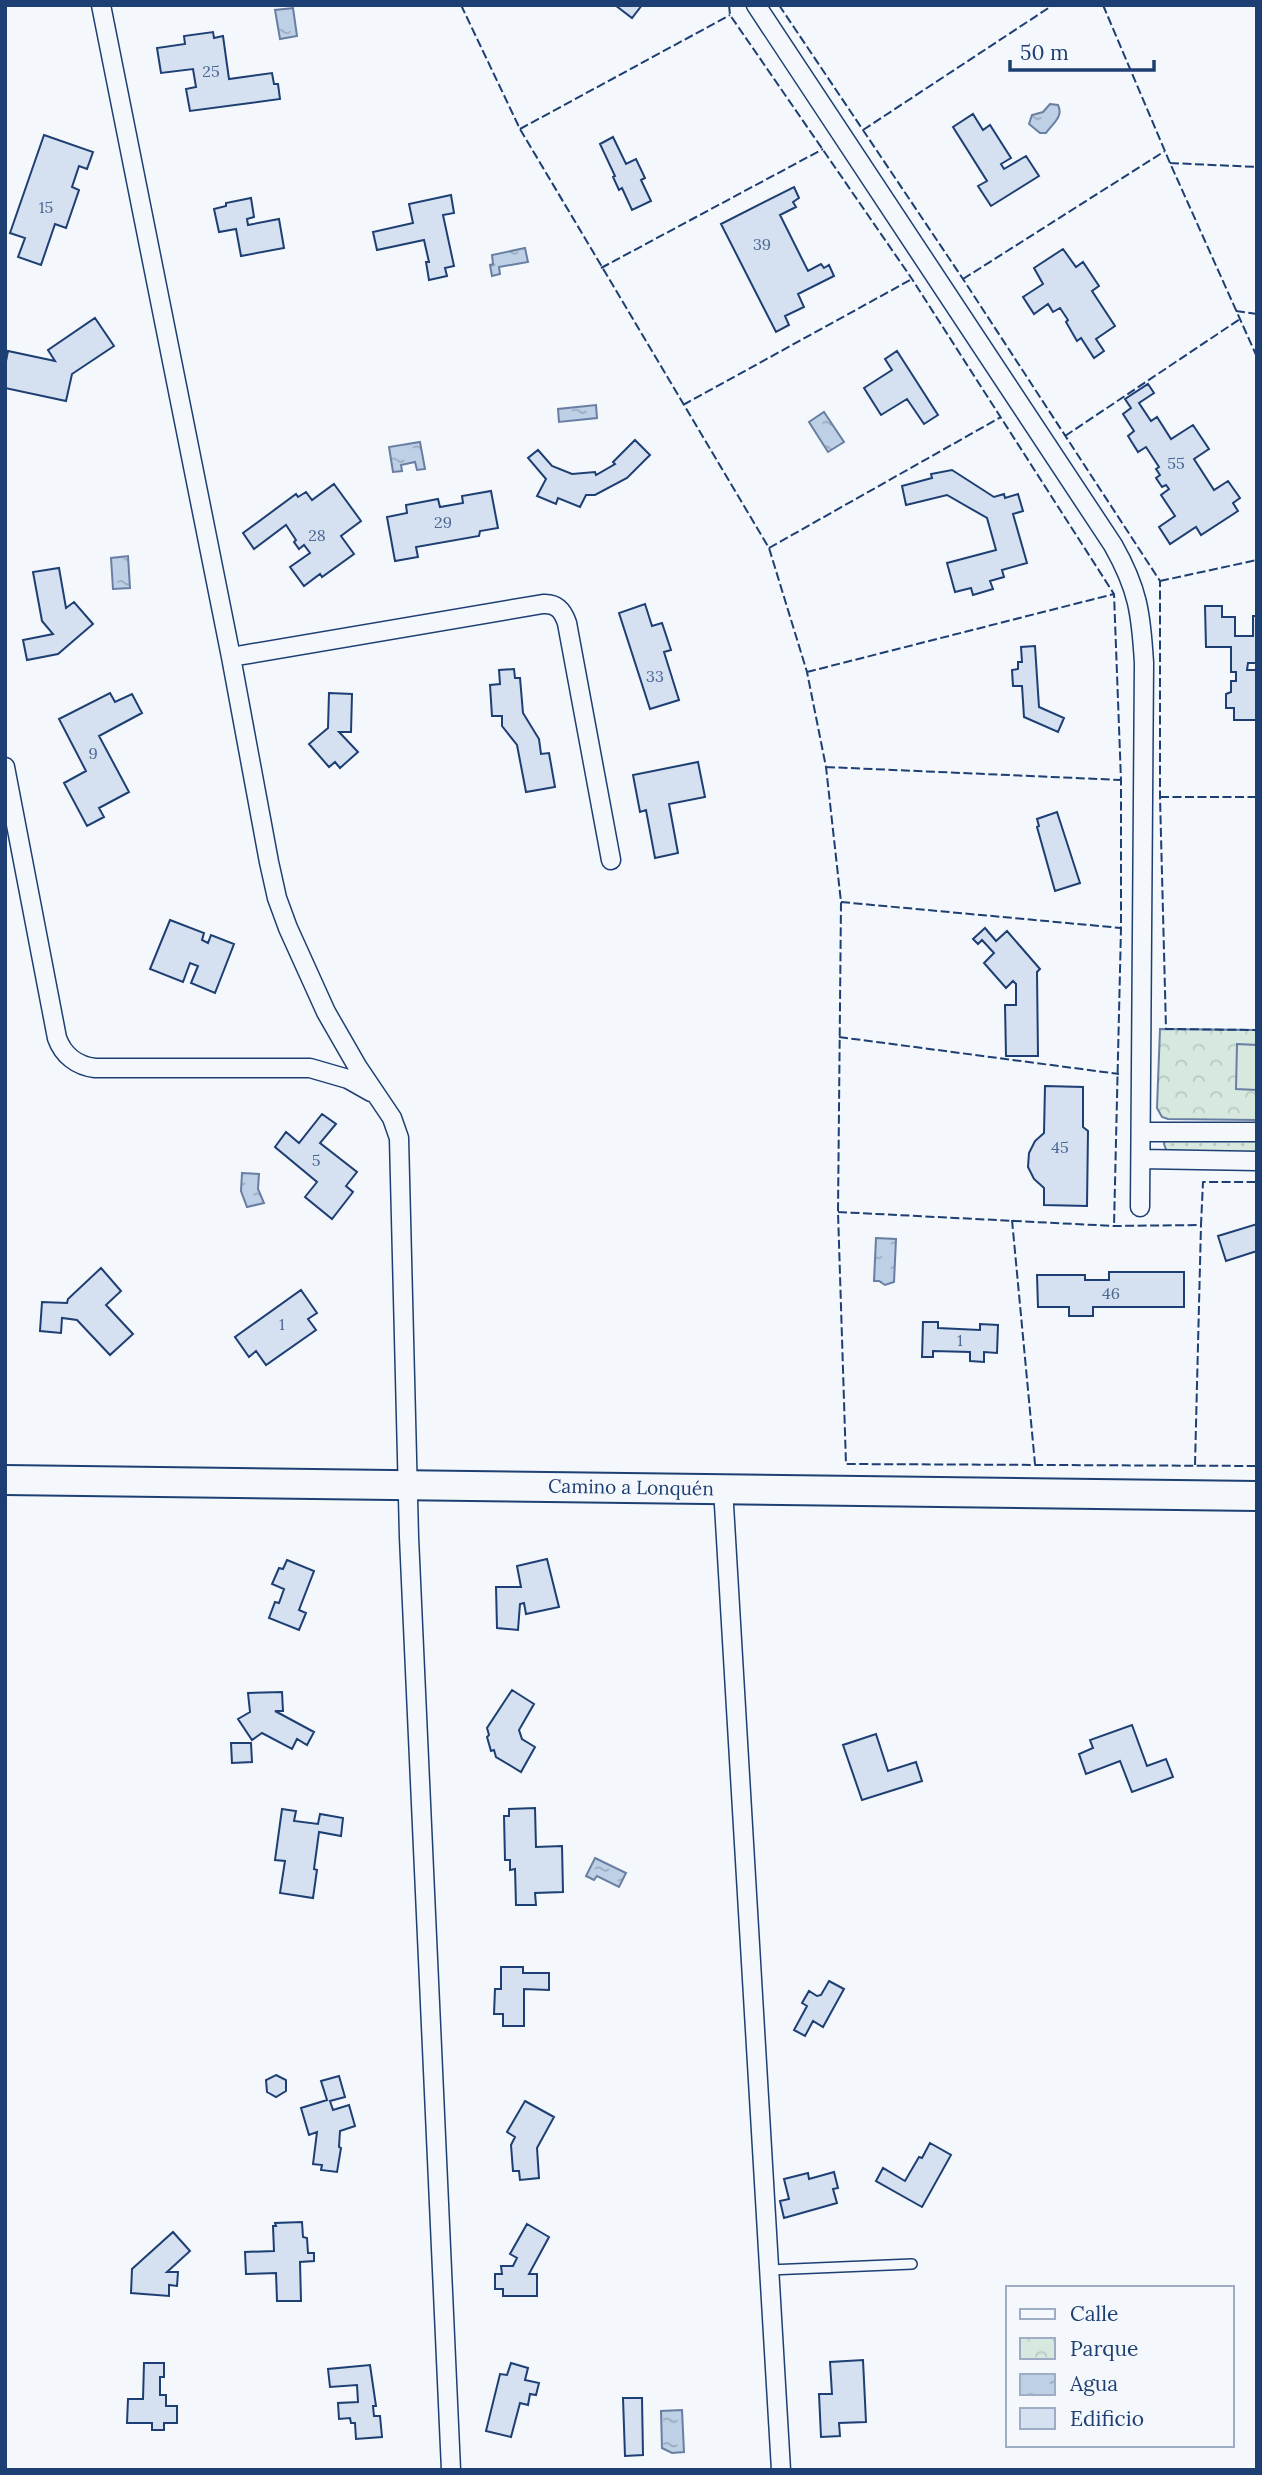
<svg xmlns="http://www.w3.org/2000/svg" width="1262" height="2475" font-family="Lora,serif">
<defs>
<pattern id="grass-dots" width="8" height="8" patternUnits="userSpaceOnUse" patternTransform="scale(1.75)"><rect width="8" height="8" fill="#d7e8df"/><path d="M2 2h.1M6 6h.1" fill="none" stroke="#b8c8c3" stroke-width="1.8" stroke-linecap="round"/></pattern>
<pattern id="park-crowns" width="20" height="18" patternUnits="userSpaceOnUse" patternTransform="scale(1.75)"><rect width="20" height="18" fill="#d7e8df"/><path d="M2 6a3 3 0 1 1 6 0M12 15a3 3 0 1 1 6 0" fill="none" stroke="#b8c8c3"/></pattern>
<pattern id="water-ripples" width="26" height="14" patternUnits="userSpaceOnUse" patternTransform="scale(1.75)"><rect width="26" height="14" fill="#bed0e5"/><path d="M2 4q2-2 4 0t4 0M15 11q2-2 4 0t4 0" fill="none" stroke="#9aaabe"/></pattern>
</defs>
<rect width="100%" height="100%" fill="#f4f7fb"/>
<path fill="url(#grass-dots)" stroke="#687fa3" stroke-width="2" d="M1257,1136V1155L1167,1152L1164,1144L1165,1140Z"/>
<path fill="url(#park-crowns)" stroke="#687fa3" stroke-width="2" d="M1160,1029L1257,1030V1120L1168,1119L1162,1117L1157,1108Z"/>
<path fill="#d7e8df" stroke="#687fa3" stroke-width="2" d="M1237,1044L1257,1045V1090L1236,1089Z"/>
<path fill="url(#water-ripples)" stroke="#687fa3" stroke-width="2" d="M293,8L297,36L280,39L275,10Z
M1050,104L1058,105C1064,117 1052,124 1046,133H1040L1029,124L1032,115L1043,112Z
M525,248L528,262L499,267L500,274L492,276L490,265L493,264L492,255Z
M596,405L597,418L559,422L558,409Z
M824,412L844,442L828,452L809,422Z
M420,442L425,469L417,470L415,462L401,465L402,471L393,472L389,447Z
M128,556L130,588L113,589L111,558Z
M242,1173L259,1174L258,1189L264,1203L247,1207L241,1191Z
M876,1238L896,1239L894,1282L885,1285L879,1281H874Z
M595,1858L626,1873L619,1887L597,1876L594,1880L586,1876Z
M682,2410L684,2452L672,2453L662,2448L661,2411Z"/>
<path fill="#d5e0f0" stroke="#1d3f73" stroke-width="2" d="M615,5H642L632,18Z
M213,32L214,38L223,36L229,79L272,73L274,84H278L280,99L190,111L186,89L196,87L193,69L161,73L157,48L185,44L184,36Z
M973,114L983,130L990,125L1011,158L1001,164L1004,169L1026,156L1039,176L991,206L978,186L987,181L953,127Z
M44,135L93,152L87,169L79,166L72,187L79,190L66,228L55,224L41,265L18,257L25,238L10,233Z
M613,137L626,164L636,159L645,178L641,180L651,201L632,210L622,188L619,190L613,177L615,176L600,144Z
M794,187L799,198L793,202L796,207L780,215L808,271L821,264L824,268L829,265L834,276L798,294L804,307L785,316L789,325L776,332L721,224Z
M451,195L454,213L443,215L454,266L445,268L447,276L429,280L426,262H429L424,240L377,250L373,232L413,223L409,204Z
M251,198L254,217L247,219L248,225L279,219L284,248L241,256L236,229L219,232L214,209L226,206V203Z
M1063,249L1076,267L1083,262L1099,286L1092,291L1115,326L1096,339L1104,351L1094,358L1081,338L1077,341L1066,322L1068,320L1060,308L1053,312L1048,304L1034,314L1023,297L1043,284L1034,268Z
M95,318L114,346L72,374L66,401L5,388V366L8,351L55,361L48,350Z
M897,351L938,415L924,424L907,399L881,415L864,388L892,370L885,359Z
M1148,384L1154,393L1139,403L1151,421L1157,417L1171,439L1193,425L1209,449L1194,459L1214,490L1228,481L1240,498L1233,503L1238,511L1201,535L1196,527L1170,544L1159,527L1175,516L1161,495L1169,489L1166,485L1162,487L1156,478L1160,475L1156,469L1159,467L1146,447L1138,452L1128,436L1134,431L1123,414L1131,408L1125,399Z
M635,440L650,455L627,478L595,495H586L580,507L558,498L556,504L537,496L546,479L528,458L538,450L552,466L572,474L595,472L596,475L615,464L613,462Z
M952,470L994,497L1004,494L1005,498L1018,494L1023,511L1013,514L1027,563L1002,570L1004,577L990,581L993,589L973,595L971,588L955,592L947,563L996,550L987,518L947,495L906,505L902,486L932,478L931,474Z
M334,484L361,521L341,536L354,554L322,577L320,574L304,586L290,567L310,553L304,545L299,549L294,542L296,540L286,525L254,549L243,533L296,494L298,497L306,492L312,500Z
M491,491L498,528L480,531L479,536L416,547L418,557L395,561L387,517L407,513L406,505L438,499L440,507L463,503L462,496Z
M59,568L66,608L74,602L93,624L58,654L27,660L23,640L53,634L42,621L33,572Z
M645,604L652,626L662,623L671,650L664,652L679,700L650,709L619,613Z
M1205,606H1222V617H1235V636H1253V616H1257V663H1248L1247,670H1257L1256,720H1234V708H1226V694L1231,692V681H1236V672H1231V647H1206Z
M1035,646L1039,707L1064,718L1058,732L1024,717L1022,686H1013L1012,670L1018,669V662H1022L1021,647Z
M514,669L515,678H520L523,713L539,739L541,754L549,753L555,787L526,792L517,745L502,726V716H492L490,685L500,684L499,670Z
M110,693L115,702L132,694L142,713L99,736L129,792L99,808L104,817L87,826L64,783L86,771L59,719Z
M329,693L352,694L351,732H339L358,752L340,768L335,762L329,767L309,744L328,728Z
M698,762L705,797L669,804L678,853L655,858L646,810L640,812L633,775Z
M1057,812L1080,883L1055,891L1037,827L1039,826L1037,819Z
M170,920L204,933L202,940L208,943L211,935L234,944L215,993L191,983L198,966L190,963L183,982L150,969Z
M985,928L996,941L1007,931L1040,969L1037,972L1038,1056H1006L1005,1005H1016V984L1013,981L1006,988L984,963L994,953L982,940L978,944L973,939Z
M1045,1086L1083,1087V1127L1088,1131L1087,1206L1044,1205V1188L1034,1179L1028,1167L1029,1153L1035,1141L1044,1133Z
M322,1114L336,1124L320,1143L357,1172L346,1186L353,1192L332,1219L305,1197L317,1182L275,1147L286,1132L299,1143Z
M1257,1224V1251L1226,1261L1218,1236Z
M101,1268L121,1291L106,1305L133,1334L110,1355L77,1320L62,1318L61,1333L40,1331L42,1302L67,1303L68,1299Z
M1109,1272H1184V1307H1093V1316H1069V1307H1038L1037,1275H1085V1280H1109Z
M301,1290L317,1313L308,1319L316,1330L266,1365L256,1351L249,1357L235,1337Z
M923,1322H938V1328L980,1330V1324L998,1325L997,1353L984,1352V1362L970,1361V1352L933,1351V1357H922Z
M547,1559L559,1607L526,1614L524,1603L520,1604L518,1630L497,1628L496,1587H521L517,1566Z
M287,1560L314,1571L299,1610L306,1613L299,1630L269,1618L275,1602L279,1603L284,1589L272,1584L279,1568L283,1569Z
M512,1690L534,1704L519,1730L522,1739L535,1747L521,1772L496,1757L494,1750L491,1751L487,1737L489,1735L487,1728Z
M282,1692L283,1711H275L314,1732L307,1745L297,1739L292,1749L262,1733L252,1740L238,1719L250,1712L248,1693Z
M1132,1725L1147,1766L1166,1759L1173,1777L1132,1792L1120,1761L1086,1774L1079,1754L1093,1748L1090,1740Z
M876,1734L888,1771L916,1762L922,1781L862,1800L843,1745Z
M231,1743H251L252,1762L232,1763Z
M535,1808L536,1847L562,1846L563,1892L535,1893L536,1905H516L515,1869L510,1870V1860H505L504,1816H509V1809Z
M282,1809L296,1811L294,1821L318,1824L320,1814L343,1818L341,1836L319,1832L314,1869L317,1870L313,1898L280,1893L285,1861L275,1860Z
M501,1967H523V1973H549V1990L524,1989V2026H503V2014H494L495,1989H501Z
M829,1981L844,1989L823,2027L813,2021L805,2036L794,2030L807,2006L802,2003L809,1991L817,1996L821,1995Z
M276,2075L286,2080V2091L276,2097L267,2092L266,2080Z
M339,2076L345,2097L330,2101L333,2110L349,2105L355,2126L340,2131L339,2147L341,2148L337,2172L321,2170L322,2165L313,2164L317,2132L309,2135L301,2108L327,2100L321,2081Z
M525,2101L554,2117L537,2148L539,2178L520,2180L519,2171H513L511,2145L515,2137L507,2132Z
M930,2143L951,2155L922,2207L876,2181L883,2168L905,2181L919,2157L922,2158Z
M834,2172L838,2188L833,2189L837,2203L784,2218L780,2201L789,2199L784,2179L808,2173L809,2179Z
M302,2222L303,2237L307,2238L308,2253H314V2261L300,2262L301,2301H277L276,2273L246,2274L245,2252L274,2251L273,2226H276L275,2223Z
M527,2224L549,2237L529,2274H537V2296H503V2289H495V2274H502L501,2266H513L517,2258L510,2254Z
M173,2232L190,2251L167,2272H178L177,2286L169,2285V2296L131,2293L132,2269Z
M863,2360L866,2422L839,2423L840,2436L821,2437L819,2394H832L830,2362Z
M144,2363H164V2377H160V2395H166V2406H177V2423H164V2430H152V2423H127L128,2399H143Z
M511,2363L528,2368L525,2380L539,2383L536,2395L530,2394L528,2405L520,2403L511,2437L486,2431L500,2374L507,2375Z
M370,2365L376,2406H373L374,2416H380L382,2437L356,2439L355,2423H351L350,2418L339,2419L338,2403L358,2402L357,2385L330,2387L328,2369Z
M623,2398H642L643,2455L625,2456Z"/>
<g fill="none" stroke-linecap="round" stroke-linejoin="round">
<g stroke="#1d3f73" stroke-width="12">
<path id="service" d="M769,2270L912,2264"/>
</g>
<g stroke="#1d3f73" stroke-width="21">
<path id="minor" d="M101,5L231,657L269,862L277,898L288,928L326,1012L357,1066L392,1118L399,1138L409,1537L451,2470
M756,5L1113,545C1138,589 1141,613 1144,663L1140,1207
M231,657L543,604C557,603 563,611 567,623L611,860
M5,767L57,1038C63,1055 77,1066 95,1068H310L348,1079L371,1092
M1142,1132H1257
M1141,1159L1257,1161
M723,1488L781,2470"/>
</g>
<g stroke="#1d3f73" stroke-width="32">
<path id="primary" d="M5,1480L1257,1496"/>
</g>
<use href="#service" stroke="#f4f7fb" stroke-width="9"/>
<use href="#minor" stroke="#f4f7fb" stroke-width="18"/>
<use href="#primary" stroke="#f4f7fb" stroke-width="28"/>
<path stroke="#1d3f73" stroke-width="2" stroke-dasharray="9 3.5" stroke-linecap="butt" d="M461,5L520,129L769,548L807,672L826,767L841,902L838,1212L846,1464L1257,1466
M729,5L730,15L912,279L1114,594L1121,780V928L1114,1226
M779,5L963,279L1160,581V797L1166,1029L1257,1030
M1103,5L1170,163L1257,357
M520,129L730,15
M863,130L1053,5
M1170,163L1257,167
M601,268L823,149
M963,279L1165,151
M1236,311L1257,314
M683,405L912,279
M1065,436L1240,319
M769,548L1001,417
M1160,581L1257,560
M807,672L1114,594
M826,767L1121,780
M1160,797H1257
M841,902L1121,928
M839,1037L1119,1074
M838,1212L1114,1226L1201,1225L1203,1182H1257
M1012,1220L1035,1464
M1195,1465L1201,1225"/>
</g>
<g text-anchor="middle" stroke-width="5" stroke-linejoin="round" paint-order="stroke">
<g font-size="16" fill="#4b6792">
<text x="211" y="77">25</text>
<text x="46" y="213">15</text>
<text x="762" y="250">39</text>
<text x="1176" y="469">55</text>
<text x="443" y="528">29</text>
<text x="317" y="541">28</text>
<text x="655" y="682">33</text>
<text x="93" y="759">9</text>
<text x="1060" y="1153">45</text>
<text x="316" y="1166">5</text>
<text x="1111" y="1299">46</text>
<text x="282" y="1330">1</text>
<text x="960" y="1346">1</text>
</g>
<g font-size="19" fill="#1d3f73" stroke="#f4f7fb">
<text transform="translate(631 1487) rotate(1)" y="7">Camino a Lonquén</text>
</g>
</g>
<rect width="1262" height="2475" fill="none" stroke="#1d3f73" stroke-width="14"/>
<rect x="1006" y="2286" width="228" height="161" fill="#f4f7fb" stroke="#9eadc5" stroke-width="2"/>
<rect x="1020" y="2309" width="35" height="10" fill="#f4f7fb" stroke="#9eadc5" stroke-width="2"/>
<text x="1070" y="2321" font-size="21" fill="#1d3f73">Calle</text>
<rect x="1020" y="2338" width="35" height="21" fill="url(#park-crowns)" stroke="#9eadc5" stroke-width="2"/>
<text x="1070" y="2356" font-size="21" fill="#1d3f73">Parque</text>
<rect x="1020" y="2374" width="35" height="21" fill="url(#water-ripples)" stroke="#9eadc5" stroke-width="2"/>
<text x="1070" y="2391" font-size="21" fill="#1d3f73">Agua</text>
<rect x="1020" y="2408" width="35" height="21" fill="#d5e0f0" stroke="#9eadc5" stroke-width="2"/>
<text x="1070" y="2426" font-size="21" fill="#1d3f73">Edificio</text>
<path d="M1010 60v10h144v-10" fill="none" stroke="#1d3f73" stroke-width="3.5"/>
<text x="1020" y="60" font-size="21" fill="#1d3f73" stroke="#f4f7fb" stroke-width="5" paint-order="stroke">50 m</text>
</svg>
